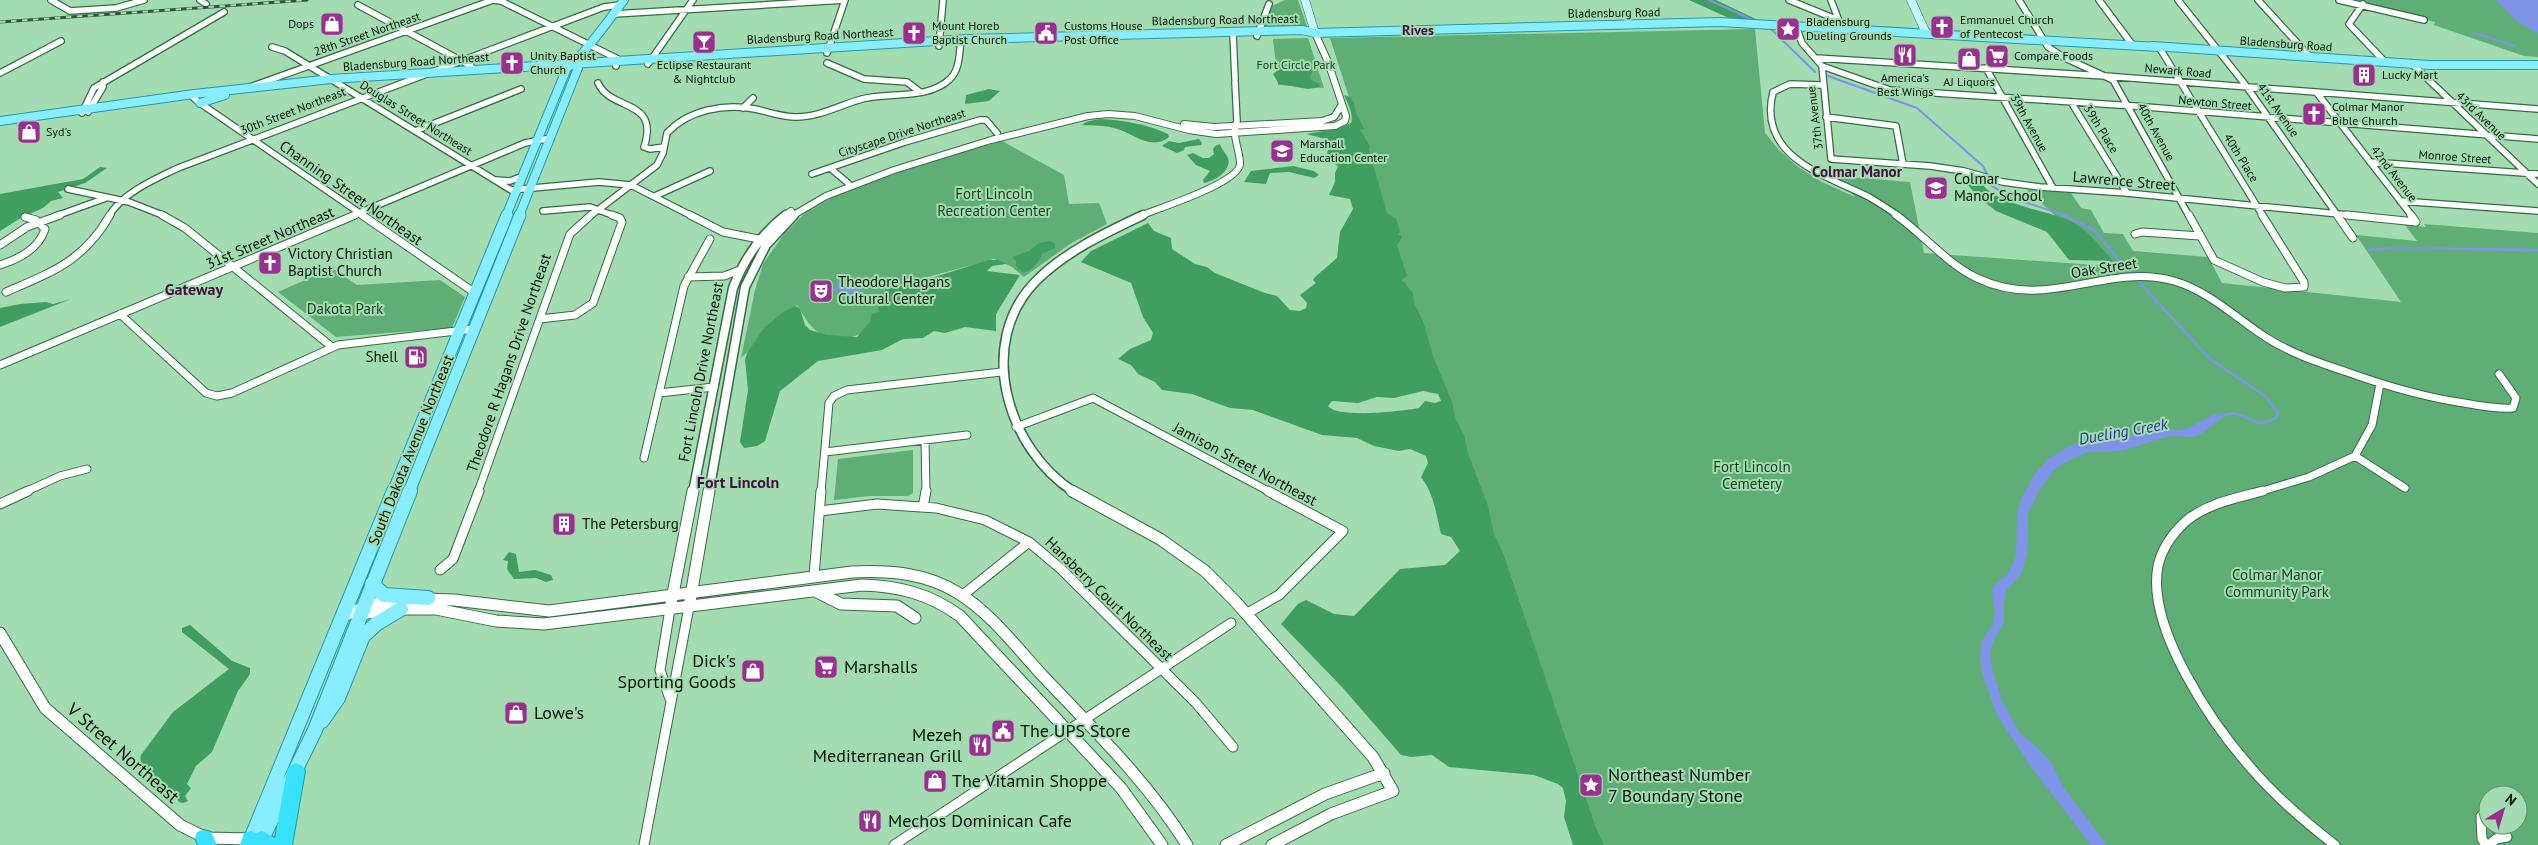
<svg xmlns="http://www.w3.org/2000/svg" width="2538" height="845" font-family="'PT Sans',sans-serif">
<rect width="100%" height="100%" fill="#a3dcb1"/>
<path fill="#5eae76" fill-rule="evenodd" d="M1285,0H1298L1308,29L1261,30L1272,6Z
M2358,0H2538V57L2524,56L2434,25L2435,22L2356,2Z
M1755,29L1765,133L1779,150L1797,166L1822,182L1855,197L1837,176L1910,182L1924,253L2110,266L2027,190L2071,193L2081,208L2091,210L2104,233L2123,234L2133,251L2208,257L2222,283L2401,302L2356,235L2417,241L2405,225L2426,227L2424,224L2538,233V845H1600L1349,127L1356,121L1354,113L1330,38ZM2488,795H2518V825H2488Z
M1308,38L1324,88L1278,85L1273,39Z
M1002,141L1064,175L1069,204L1099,203L1107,224L1070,244L1024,277L1012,267L994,259L884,289C883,297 883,308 880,316C873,336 835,345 819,333C808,325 804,316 797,305L741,358L755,290L763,264L784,234L805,213L833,197L916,166Z
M332,268L357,285L440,280L465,297L452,328L336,337L278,292Z
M913,450V493L908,496H870L834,500L838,459Z"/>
<path fill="#419e61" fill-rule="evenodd" d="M1689,0H1716L1760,21L1731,19Z
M1276,66H1309L1312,72L1310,79L1319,84L1320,87L1308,89L1279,84L1273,74L1278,70L1272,69Z
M989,89L1000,91L989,101L965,104L966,95Z
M1344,95C1357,98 1353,109 1358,117C1360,121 1362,124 1364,129L1360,130L1370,146L1369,150L1387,213L1396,219L1400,232L1398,234L1402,237L1397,245L1407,276L1402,280L1413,293L1414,303L1423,321L1433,356L1452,402L1456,420L1464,435L1468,453L1488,506L1494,534L1503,553L1596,828L1604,845H1573L1564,817L1566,801L1563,788L1558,784L1534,775L1449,767L1432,755L1411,757L1401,755L1342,687L1281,624L1298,604L1306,600L1334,614L1354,616L1400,569L1445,565L1460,551L1451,537L1441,534C1436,513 1434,494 1421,477L1428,463L1426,456L1410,449L1399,451L1374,446L1357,438L1322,435L1253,410L1230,408L1192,394L1162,390L1155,382L1138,374L1131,365L1118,359L1130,349L1151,340L1153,333L1143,317L1131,283L1081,262L1091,251L1148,223L1154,231L1171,238L1172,249L1195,264L1207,267L1215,273L1265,293L1277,296L1290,310L1300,311L1306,308L1307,303L1300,295L1316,283L1313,280L1315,277L1337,258L1340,232L1353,209L1350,199L1329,195L1335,182V173L1338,166L1326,159L1328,149L1326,139L1306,134L1337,129L1351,123C1354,114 1347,102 1344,95ZM1423,391L1438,394L1441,401L1435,403L1425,401L1419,408C1402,411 1338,419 1328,406L1332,401L1358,403L1377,397L1394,398Z
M1099,119C1122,120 1147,124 1168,134L1169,137C1151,152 1132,132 1114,128C1104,125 1092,126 1082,125L1086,122Z
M1199,139L1202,143L1201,145L1185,147L1184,150L1177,153L1162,146L1169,141L1179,143Z
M1220,144C1221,149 1226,153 1228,158C1232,171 1214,181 1204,183L1203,180L1210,171L1196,165L1187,155L1193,153L1203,158H1209L1214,154L1213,149L1215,146Z
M1293,166L1314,171L1319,175L1314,178L1289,172L1270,173L1266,184L1244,182L1251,171Z
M100,167L107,168L85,183L58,192L63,198L51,201L43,208L19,219L0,231V194L83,179Z
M1960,175L1980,180C1991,205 2051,210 2074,223C2090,232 2101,248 2113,261L2069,260L2047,232L1996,211L1977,196Z
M1050,241L1055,244V248L1042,254C1040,261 1033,270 1023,273L1016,266V261L1012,257L1029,251L1039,243Z
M988,260H999L1006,264L992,266L987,271L1020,275L996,314V331L965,327L945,333L934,331L923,338L903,339L882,350L818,361L780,391L765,441L757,446L744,448L740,442L748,390L745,360L747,353L764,328L783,312L796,306L800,309L805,325L810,330L827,335L857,337L870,322L872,314L879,312L878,307L884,305L881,299L885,289L916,283Z
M71,299L0,327V308L20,304L46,302L53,304Z
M509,552L516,554L519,572L535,570L551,575L553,580L546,582L536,578L514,579L507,569L508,561L503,560Z
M190,625L232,661L250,668V674L238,691L212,752L196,766L187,784L191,788L185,796L188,801L183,803L179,802C174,795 168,786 161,780C150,772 138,771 141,755L173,712L229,669L182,632V628Z"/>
<path fill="#7e93e8" d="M2496,0H2538V34L2518,22Z
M842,281L865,286L857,294L832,290Z
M2215,414L2222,415L2223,417L2201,434L2192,437L2170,436L2121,451L2088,452L2064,463L2054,470L2040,489L2028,513L2027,553L2024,565L2020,576L2006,591L2004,602V622L1992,644L1990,653L1992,668L2002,701L2019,732L2041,751L2052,764L2063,787L2107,845H2091L2031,767L1997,715L1982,673L1980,653L1982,640L1993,624L1995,614L1992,590L1996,583L2008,574L2016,556L2017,514L2021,499L2037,471L2047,460L2069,446L2098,435L2109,433L2132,435L2165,429L2184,430Z"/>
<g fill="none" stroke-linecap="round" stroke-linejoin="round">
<path stroke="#7e93e8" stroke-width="2" d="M1709,0L1753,20
M1771,29L1815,72
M2475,33L2515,46
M1828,76L1917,108L1983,166L1987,174
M1986,182L2009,197L2067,216"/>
<path stroke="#7e93e8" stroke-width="2.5" d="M2063,215L2094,230L2129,272
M2369,250L2397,248L2538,250
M2137,280L2210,359L2265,396L2278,412L2277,417C2257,430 2255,418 2236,414C2231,413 2225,415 2220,416"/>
<g stroke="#366b46" stroke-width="8">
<path id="minor-far2" d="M51,0L70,11L116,8L144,0
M200,0L206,4
M1789,0L1838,20
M1831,0L1839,21
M2019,0L2048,47L2063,57L2113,80L2189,216
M2099,0L2131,43
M2178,0L2244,83L2338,216
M2258,0L2310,57
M2339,0L2424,20
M2363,4L2349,24L2384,61
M358,5L471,66L472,71
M614,14L845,0
M1796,26L1802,43L1822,66L1831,159L1930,166L1964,171L2003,182L2040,187L2127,193L2359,216
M1233,33L1235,79
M1257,36L1269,4
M939,46L943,0
M272,47L285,51L511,190L599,182L631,185L692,216
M2159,47L2263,216
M827,53L845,0
M1816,58L2105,76L2538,109
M827,63L864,79L907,82L920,92
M2411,63L2538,184
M648,64L693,0
M1822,66L1890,90L2134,106L2538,139
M1986,68L2053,188
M0,73L61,41
M1235,82L1237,121L1235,126
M598,83C611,112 660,98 644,147L650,149L664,147
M1822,85L1790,84L1773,92C1757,157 1825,175 1869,197C1879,203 1889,209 1898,216
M250,87L493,0L501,1L618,59L616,66
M2317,93L2412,216
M194,94L193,97L197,101L364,216
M2071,102L2127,193
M743,108L753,98
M88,112L103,87V82
M82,113L94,88L224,12
M1826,117L1896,126L1903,164
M415,131L521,89
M2370,162L2538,174
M830,168L848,183
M812,174L905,142L980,120H986L997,133
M496,180L510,181L523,176
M68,189L129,202L165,216
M655,196L710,171
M2400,201L2538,211
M543,211L590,207L615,216
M56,216L106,198
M109,216C122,193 155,179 178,168L604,7L620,5
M352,216L525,143L551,138
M590,216L657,165L663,153L667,133C688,110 725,103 755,109C769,112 782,117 796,117C820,117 840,105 862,99C890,92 928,100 950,79C960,69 959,54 961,40"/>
</g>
<g stroke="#366b46" stroke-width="9">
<path id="minor-far1" d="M162,215L185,228L332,347
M362,215L475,293
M690,215L723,232L764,240
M1896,215C1924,235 1946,263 1977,278C2048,312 2106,262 2174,281C2209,291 2237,319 2267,338C2292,354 2320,363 2347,372C2386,386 2423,397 2464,403C2480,406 2497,409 2513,408L2516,398L2499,374
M2189,215L2214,260L2263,282L2285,288L2304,287V282L2262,215
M2337,215L2353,238
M2347,215L2416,222
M2411,215L2416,222
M2135,234L2142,232L2200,236
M0,245L27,227L60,215
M0,265C19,259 39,249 45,229L36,220L25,217
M688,277L724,276L740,270
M6,292C52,272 84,261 110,215
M120,314L206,393L217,396L232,393L338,345L473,329
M540,319L575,315L593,303L622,222L620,218L612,215
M0,365L355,215
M2380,384L2372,425L2355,456L2405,488
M659,393L714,387
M1016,427L1093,398L1270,492
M925,440L926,492
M825,452L967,435
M644,458L684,286L710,239
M25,492L60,476L87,469
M478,492L570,234L591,215
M821,492L829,403L834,396L847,390L1001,372
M2259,492L2309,477L2355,456"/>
</g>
<g stroke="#366b46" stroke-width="11">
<path id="minor" d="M2263,491C2237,498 2208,503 2186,521C2173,533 2162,548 2158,566C2146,627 2212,724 2251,768C2276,797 2305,822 2335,845
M0,504L28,491
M923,507L926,491
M820,511L877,504L936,508L985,520L1029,542L1061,569L1196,703L1233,747
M440,570L453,559L479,491
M814,576L821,491
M963,595L1029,542
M670,609L660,670L670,699
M1246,614L1279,595L1343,531L1268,491
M2481,816L2482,839L2486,845
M2492,825L2507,837
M644,845L689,607
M894,845L1231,623
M2489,845L2496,839L2507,837"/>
</g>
<g stroke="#366b46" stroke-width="8">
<path id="tertiary-far2" d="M1184,124L1214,127L1322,121L1334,117L1341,106
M784,216L791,211
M792,216L826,196L894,170L991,140L1088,116L1108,114L1135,116L1189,130L1216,134L1335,126L1345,121L1346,116L1328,62L1315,33
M1140,216C1159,208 1239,183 1240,164C1240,151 1233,139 1235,126"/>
</g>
<g stroke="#366b46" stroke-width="11">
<path id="tertiary-far1" d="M693,492L733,288C744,259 761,234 786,215
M709,492L745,287L766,245L794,215
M1074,492C1007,449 975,343 1036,281C1066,251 1105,233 1143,215"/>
</g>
<g stroke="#366b46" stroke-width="13">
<path id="tertiary" d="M1072,491L1160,539L1205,571L1234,600L1373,757L1393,791L1331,814L1272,845
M815,591L841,604L897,606L915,618
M423,599L454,600L549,611L852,572C889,570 926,573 958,593C991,613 1016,647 1042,675C1093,729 1148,782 1187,845
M689,607L709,491
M670,609L693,491
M358,614L401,609H436L496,621L544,624L862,585C899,586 930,594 960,616L1121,788L1162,845
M342,616L374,604L397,601
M0,633L45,708L180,825L206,838L252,839
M1226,845L1325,794L1384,773"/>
</g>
<g stroke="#366b46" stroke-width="9">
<path id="secondary" d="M1305,0L1315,33
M1911,0L1926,33"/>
</g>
<g stroke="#2499a7" stroke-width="10">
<path id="primary-far2" d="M2153,46L2429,65H2538
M200,103L225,95
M0,121L194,94L331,79L967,39L1302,30L1315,33L1720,22L2159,47
M506,216L567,68C579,62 613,14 624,0
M519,216L578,68"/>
</g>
<g stroke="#2499a7" stroke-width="13">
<path id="primary-far1" d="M393,492L507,215
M409,492L520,215"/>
</g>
<g stroke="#2499a7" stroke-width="16">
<path id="primary" d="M372,584L384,595L428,598
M322,721L338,698L363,636L376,624L401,609
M251,839L394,491
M262,839L315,730L410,491"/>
</g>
<g stroke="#2499a7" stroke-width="2">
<path id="motorway" d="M296,763L302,766L305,771L292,845H240L244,833L251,831L256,833L262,831L275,838L287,771L290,766Z
M204,830L211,832L217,845H198L195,838L197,832Z"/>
</g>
<use href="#minor-far2" stroke="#fff" stroke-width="5.5"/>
<use href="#minor-far1" stroke="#fff" stroke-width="7"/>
<use href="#minor" stroke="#fff" stroke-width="9"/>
<use href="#tertiary-far2" stroke="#fff" stroke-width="6"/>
<use href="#tertiary-far1" stroke="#fff" stroke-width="8"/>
<use href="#tertiary" stroke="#fff" stroke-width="11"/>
<use href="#secondary" stroke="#c3f6ff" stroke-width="8"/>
<use href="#primary-far2" stroke="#88edfe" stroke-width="8"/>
<use href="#primary-far1" stroke="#88edfe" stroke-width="11"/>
<use href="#primary" stroke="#88edfe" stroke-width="14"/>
<use href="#motorway" fill="#38e1fe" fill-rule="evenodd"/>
<g stroke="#33523b" stroke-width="3">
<path id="rail" d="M0,22L307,0"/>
</g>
<use href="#rail" stroke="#a3dcb1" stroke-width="2" stroke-dasharray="5.5" stroke-linecap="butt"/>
</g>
<defs>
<g id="shop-square" transform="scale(1.25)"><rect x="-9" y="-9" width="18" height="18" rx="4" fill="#9b2f90" stroke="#a3dcb1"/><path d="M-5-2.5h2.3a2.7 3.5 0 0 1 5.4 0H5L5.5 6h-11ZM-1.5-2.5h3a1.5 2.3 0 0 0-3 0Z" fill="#fff"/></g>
<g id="church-square" transform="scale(1.25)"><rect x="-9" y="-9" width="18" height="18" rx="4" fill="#9b2f90" stroke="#a3dcb1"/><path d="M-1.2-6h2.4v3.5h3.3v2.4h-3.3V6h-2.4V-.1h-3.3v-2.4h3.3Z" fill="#fff"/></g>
<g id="sight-square" transform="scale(1.25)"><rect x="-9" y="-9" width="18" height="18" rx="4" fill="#9b2f90" stroke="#a3dcb1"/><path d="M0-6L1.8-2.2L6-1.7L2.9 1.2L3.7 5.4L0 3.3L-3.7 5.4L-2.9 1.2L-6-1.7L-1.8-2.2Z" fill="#fff"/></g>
<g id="civic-square" transform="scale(1.25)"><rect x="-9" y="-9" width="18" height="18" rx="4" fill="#9b2f90" stroke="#a3dcb1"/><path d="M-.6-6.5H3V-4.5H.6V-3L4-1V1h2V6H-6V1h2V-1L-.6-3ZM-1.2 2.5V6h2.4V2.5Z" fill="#fff"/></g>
<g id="bar-square" transform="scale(1.25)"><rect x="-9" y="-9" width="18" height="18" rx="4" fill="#9b2f90" stroke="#a3dcb1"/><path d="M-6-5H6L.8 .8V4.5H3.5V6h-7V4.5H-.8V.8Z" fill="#fff"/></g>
<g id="restaurant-square" transform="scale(1.25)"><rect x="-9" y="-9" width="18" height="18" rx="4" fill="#9b2f90" stroke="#a3dcb1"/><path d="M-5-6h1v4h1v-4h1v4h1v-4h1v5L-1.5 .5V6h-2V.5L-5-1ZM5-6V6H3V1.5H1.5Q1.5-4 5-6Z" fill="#fff"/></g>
<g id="supermarket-square" transform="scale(1.25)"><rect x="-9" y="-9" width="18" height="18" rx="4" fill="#9b2f90" stroke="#a3dcb1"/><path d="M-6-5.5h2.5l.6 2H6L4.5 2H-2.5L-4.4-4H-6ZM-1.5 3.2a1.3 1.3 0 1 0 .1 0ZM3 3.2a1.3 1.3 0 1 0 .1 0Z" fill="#fff"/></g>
<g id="building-square" transform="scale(1.25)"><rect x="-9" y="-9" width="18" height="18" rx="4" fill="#9b2f90" stroke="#a3dcb1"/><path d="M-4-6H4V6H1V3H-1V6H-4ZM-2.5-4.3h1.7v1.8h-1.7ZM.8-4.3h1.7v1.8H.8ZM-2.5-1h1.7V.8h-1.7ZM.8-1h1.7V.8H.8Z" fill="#fff"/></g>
<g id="school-square" transform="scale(1.25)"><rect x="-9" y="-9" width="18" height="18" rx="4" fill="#9b2f90" stroke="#a3dcb1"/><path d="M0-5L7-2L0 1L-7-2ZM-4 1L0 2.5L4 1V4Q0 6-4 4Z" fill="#fff"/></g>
<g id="theatre-square" transform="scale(1.25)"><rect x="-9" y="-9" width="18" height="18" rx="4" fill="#9b2f90" stroke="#a3dcb1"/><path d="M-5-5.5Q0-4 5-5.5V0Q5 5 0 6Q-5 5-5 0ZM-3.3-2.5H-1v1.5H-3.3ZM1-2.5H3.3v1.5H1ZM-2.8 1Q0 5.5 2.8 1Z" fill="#fff"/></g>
<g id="fuel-square" transform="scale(1.25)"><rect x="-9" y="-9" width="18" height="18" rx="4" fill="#9b2f90" stroke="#a3dcb1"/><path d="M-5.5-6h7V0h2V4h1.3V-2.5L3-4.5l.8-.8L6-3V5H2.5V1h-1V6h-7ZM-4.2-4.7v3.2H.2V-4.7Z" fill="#fff"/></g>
</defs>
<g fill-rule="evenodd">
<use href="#shop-square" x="332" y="24"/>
<use href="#church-square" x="1942" y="27"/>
<use href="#sight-square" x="1788" y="29"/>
<use href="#church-square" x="914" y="33"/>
<use href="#civic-square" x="1046" y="33"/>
<use href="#bar-square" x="704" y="42"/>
<use href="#restaurant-square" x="1905" y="55"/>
<use href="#supermarket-square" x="1997" y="56"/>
<use href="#shop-square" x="1969" y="59"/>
<use href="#church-square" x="512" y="63"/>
<use href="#building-square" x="2364" y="75"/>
<use href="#church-square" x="2314" y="114"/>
<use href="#shop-square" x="29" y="132"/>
<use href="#school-square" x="1282" y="151"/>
<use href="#school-square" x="1936" y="188"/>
<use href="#church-square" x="270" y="263"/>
<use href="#theatre-square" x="821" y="291"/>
<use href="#fuel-square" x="416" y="357"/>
<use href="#building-square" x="564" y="524"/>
<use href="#supermarket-square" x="826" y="667"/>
<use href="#shop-square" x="753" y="671"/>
<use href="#shop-square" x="516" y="713"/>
<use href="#civic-square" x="1003" y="731"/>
<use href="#restaurant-square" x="980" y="745"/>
<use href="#shop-square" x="935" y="781"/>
<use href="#sight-square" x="1591" y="785"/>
<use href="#restaurant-square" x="870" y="821"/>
</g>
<g text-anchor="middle" stroke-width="4" stroke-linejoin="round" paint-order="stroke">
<g font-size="12" fill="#001305" stroke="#a3dcb1">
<text transform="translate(1614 13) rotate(-1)" y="4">Bladensburg Road</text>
<text transform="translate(1225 20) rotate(-1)" y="4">Bladensburg Road Northeast</text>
<text transform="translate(367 34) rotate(-19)" y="4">28th Street Northeast</text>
<text transform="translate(820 36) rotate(-3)" y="4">Bladensburg Road Northeast</text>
<text transform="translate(2286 44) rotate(4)" y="4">Bladensburg Road</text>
<text transform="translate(416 62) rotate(-4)" y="4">Bladensburg Road Northeast</text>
<text transform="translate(2178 71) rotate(5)" y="4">Newark Road</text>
<text transform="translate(2215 103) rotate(5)" y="4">Newton Street</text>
<text transform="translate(2278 110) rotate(55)" y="4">41st Avenue</text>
<text transform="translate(293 111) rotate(-21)" y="4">30th Street Northeast</text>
<text transform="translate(2481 116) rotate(44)" y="4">43rd Avenue</text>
<text transform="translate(416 118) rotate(32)" y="4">Douglas Street Northeast</text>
<text transform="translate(1815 118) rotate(-97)" y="4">37th Avenue</text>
<text transform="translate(2029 123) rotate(61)" y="4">39th Avenue</text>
<text transform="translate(2101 129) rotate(58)" y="4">39th Place</text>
<text transform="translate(2156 132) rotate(61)" y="4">40th Avenue</text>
<text transform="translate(902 133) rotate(-18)" y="4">Cityscape Drive Northeast</text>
<text transform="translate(2455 157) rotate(4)" y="4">Monroe Street</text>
<text transform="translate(2241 158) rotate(58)" y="4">40th Place</text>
<text transform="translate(2394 174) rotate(52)" y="4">42nd Avenue</text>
</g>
<g font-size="12" fill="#001305" stroke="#a3dcb1" text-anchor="start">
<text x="1960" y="24">Emmanuel Church<tspan x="1960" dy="14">of Pentecost</tspan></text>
<text x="1806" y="26">Bladensburg<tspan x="1806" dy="14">Dueling Grounds</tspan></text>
<text x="314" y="28" text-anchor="end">Dops</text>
<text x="932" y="30">Mount Horeb<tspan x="932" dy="14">Baptist Church</tspan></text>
<text x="1064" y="30">Customs House<tspan x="1064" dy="14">Post Office</tspan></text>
<text x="530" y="60">Unity Baptist<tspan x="530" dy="14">Church</tspan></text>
<text x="2014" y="60">Compare Foods</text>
<text x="704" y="69" text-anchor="middle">Eclipse Restaurant<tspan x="704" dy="14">&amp; Nightclub</tspan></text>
<text x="2382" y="79">Lucky Mart</text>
<text x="1905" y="82" text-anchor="middle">America's<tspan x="1905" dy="14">Best Wings</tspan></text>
<text x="1969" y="86" text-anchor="middle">AJ Liquors</text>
<text x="2332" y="111">Colmar Manor<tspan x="2332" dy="14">Bible Church</tspan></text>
<text x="46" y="136">Syd's</text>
<text x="1300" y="148">Marshall<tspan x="1300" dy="14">Education Center</tspan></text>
</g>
<g font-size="12" fill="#143a21" stroke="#a3dcb1">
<text x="1296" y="69">Fort Circle Park</text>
</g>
<g font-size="14" font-weight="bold" fill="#44103f" stroke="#a3dcb1">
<text x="1418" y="35">Rives</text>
</g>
<g font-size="15" font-weight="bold" fill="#44103f" stroke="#a3dcb1">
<text x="1857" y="177">Colmar Manor</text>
</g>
<g font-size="15" fill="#001305" stroke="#a3dcb1" text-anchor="start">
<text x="1954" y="184">Colmar<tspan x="1954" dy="17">Manor School</tspan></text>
<text x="288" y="259">Victory Christian<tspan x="288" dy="17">Baptist Church</tspan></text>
<text x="838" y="287">Theodore Hagans<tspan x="838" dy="17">Cultural Center</tspan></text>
<text x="398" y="362" text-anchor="end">Shell</text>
<text x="582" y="529">The Petersburg</text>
</g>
<g font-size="15" fill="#001305" stroke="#a3dcb1">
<text transform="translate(2124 181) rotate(5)" y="5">Lawrence Street</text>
<text transform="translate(351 193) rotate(35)" y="5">Channing Street Northeast</text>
<text transform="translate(270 238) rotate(-23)" y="5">31st Street Northeast</text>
<text transform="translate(2104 268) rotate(-9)" y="5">Oak Street</text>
<text transform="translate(509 363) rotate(-71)" y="5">Theodore R Hagans Drive Northeast</text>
<text transform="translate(701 372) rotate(-79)" y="5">Fort Lincoln Drive Northeast</text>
<text transform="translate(411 450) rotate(-68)" y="5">South Dakota Avenue Northeast</text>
<text transform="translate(1245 464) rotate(28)" y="5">Jamison Street Northeast</text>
<text transform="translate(1109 599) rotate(44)" y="5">Hansberry Court Northeast</text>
</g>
<g font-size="15" fill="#143a21" stroke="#a3dcb1">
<text x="994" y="199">Fort Lincoln<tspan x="994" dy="17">Recreation Center</tspan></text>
<text x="345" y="314">Dakota Park</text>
<text x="1752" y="472">Fort Lincoln<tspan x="1752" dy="17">Cemetery</tspan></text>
<text x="2277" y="580">Colmar Manor<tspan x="2277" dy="17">Community Park</tspan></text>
</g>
<g font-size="16" font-weight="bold" fill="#44103f" stroke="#a3dcb1">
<text x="194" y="295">Gateway</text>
<text x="738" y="488">Fort Lincoln</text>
</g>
<g font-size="16" font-style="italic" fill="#272f90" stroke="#a3dcb1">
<text transform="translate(2123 431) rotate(-10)" y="6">Dueling Creek</text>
</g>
<g font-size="18" fill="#001305" stroke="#a3dcb1" text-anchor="start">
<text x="736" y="667" text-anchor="end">Dick's<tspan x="736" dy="21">Sporting Goods</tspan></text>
<text x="844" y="673">Marshalls</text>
<text x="534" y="719">Lowe's</text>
<text x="1020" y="737">The UPS Store</text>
<text x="962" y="741" text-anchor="end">Mezeh<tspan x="962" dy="21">Mediterranean Grill</tspan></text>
<text x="1608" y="781">Northeast Number<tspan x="1608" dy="21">7 Boundary Stone</tspan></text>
<text x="952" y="787">The Vitamin Shoppe</text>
<text x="888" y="827">Mechos Dominican Cafe</text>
</g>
<g font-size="18" fill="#001305" stroke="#a3dcb1">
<text transform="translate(123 753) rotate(41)" y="6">V Street Northeast</text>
</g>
</g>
<g transform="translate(2503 810) rotate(38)"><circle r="24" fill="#a3dcb1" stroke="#628c6c"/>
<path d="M0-4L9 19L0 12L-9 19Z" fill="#9b2f90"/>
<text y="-8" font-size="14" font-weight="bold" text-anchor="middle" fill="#001305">N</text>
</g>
</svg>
